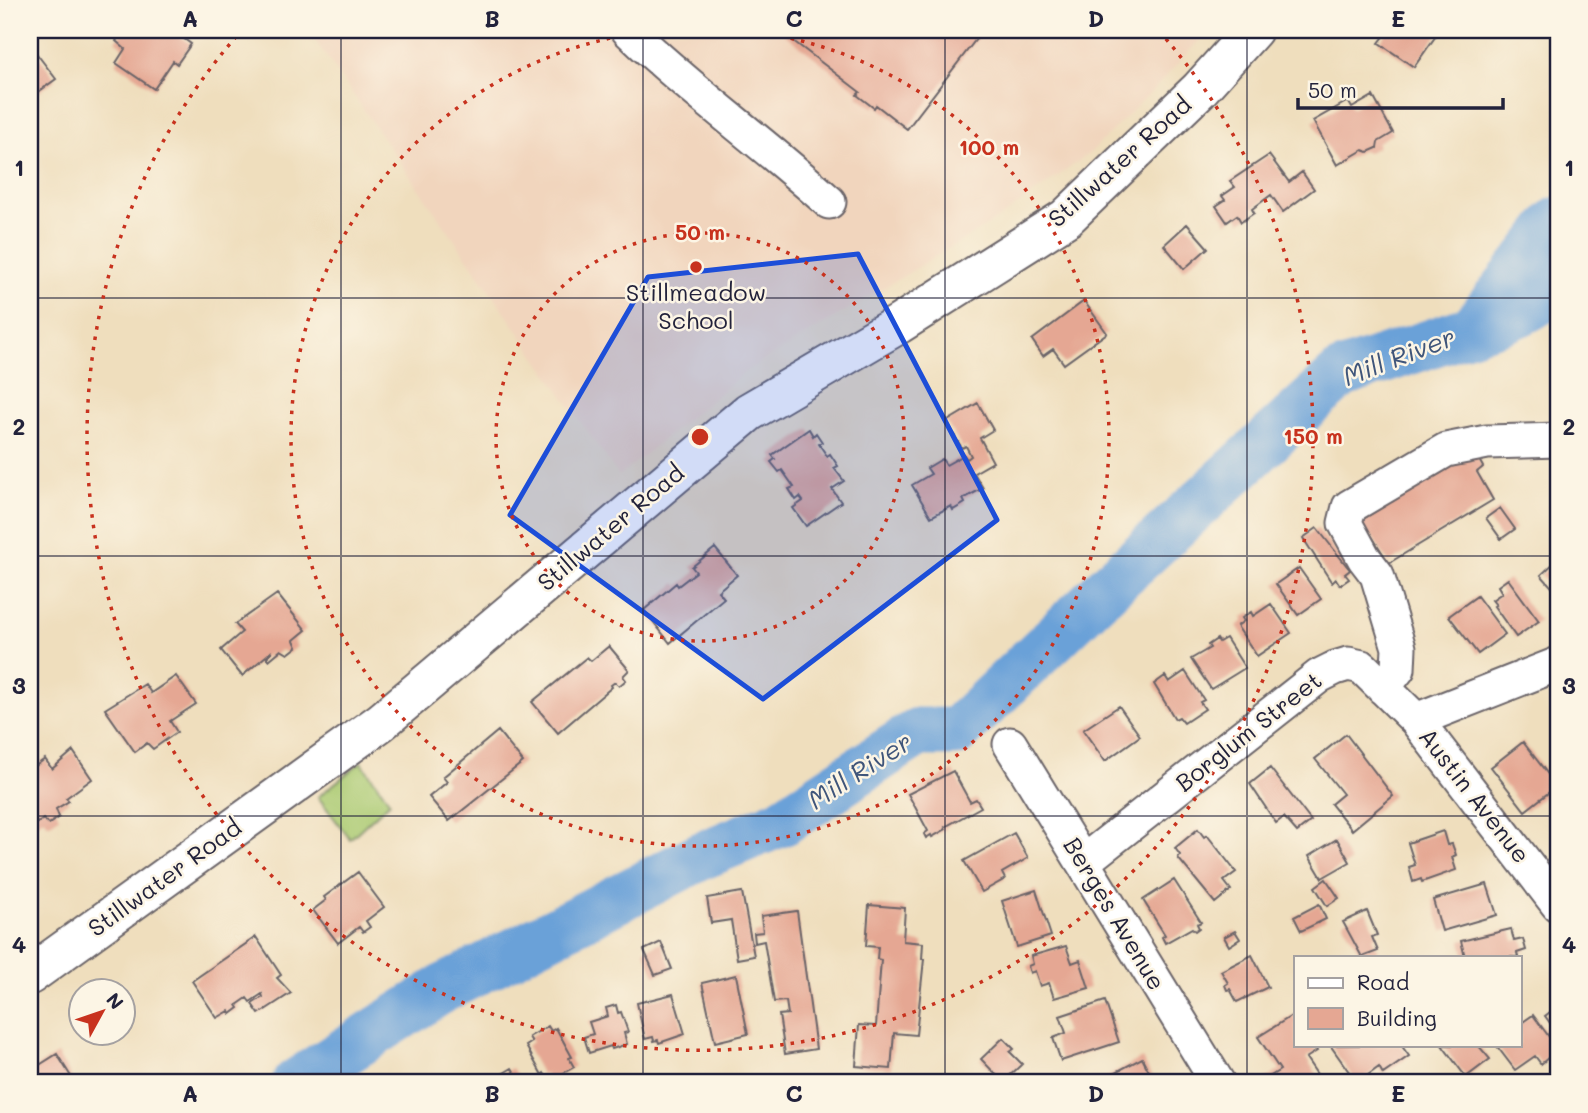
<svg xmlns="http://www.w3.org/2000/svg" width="1588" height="1113" font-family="Mali,sans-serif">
<rect width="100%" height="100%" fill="#fcf5e5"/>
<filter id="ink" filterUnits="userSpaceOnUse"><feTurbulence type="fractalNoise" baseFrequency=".0143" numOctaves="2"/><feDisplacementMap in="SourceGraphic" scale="14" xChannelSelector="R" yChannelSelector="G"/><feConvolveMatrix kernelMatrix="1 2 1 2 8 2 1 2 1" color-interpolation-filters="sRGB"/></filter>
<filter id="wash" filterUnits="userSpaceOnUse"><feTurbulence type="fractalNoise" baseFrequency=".00686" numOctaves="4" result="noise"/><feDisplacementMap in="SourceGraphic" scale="28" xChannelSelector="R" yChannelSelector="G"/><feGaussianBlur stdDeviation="1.57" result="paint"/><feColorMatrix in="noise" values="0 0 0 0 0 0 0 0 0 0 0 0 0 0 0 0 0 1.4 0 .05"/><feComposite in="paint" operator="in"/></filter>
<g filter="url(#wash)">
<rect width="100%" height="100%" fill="#efdebd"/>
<path fill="#f1d5bd" d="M308,30H1209L1154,89L1090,153L1001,217L746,371L619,476Z"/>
<path fill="#abca72" stroke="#667656" stroke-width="2" d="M361,762L390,802L350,839L318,797Z"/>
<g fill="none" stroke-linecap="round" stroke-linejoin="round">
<path stroke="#6ba1d8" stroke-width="49" d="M1474,328C1506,321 1533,309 1558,286
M296,1083L444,988L701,856L782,822L918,732H956L1108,587L1341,374L1473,329L1558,221"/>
</g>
<g id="blocks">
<path fill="#e5a793" d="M124,30H172L191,44L177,64L173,61L154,89L116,63L125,49L116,41Z
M779,30H983L907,129L876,105L874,108L857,95L860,92Z
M1389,30H1440L1414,67L1379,43Z
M30,45L56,79L30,98Z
M1373,96L1393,133L1378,142L1377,148L1368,152L1363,150L1337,165L1313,121L1348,101L1352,108Z
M1269,155L1289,182L1302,172L1314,189L1283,212L1271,195L1252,209L1254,213L1241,222L1237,215L1227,222L1216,206L1225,200L1222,196L1235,187L1230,181Z
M1187,224L1208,248L1184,269L1164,245Z
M1084,301L1107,333L1064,364L1053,349L1043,356L1032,340Z
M978,403L993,430L980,438L993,462L974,473L983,488L963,499L965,503L953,510L951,506L931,517L912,485L931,474L927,468L942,459L946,465L964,455L967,459L971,456L966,446L962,448L946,422Z
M809,429L813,436L816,433L822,442L819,444L827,456L830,454L838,466L834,468L844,481L832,489L841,502L806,526L793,508L803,501L800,497L796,500L789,489L794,487L782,470L779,472L771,462L775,459L772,455Z
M1474,451L1483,467L1477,472L1493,500L1389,563L1371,535L1364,539L1355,524Z
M1500,508L1515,529L1501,539L1486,518Z
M1317,528L1350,570L1345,574L1349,579L1340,585L1336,579L1332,583L1303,538Z
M715,548L737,575L718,591L724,598L670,643L644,610L676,583L678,586L696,572L692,567Z
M1558,559V594L1541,575Z
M1299,568L1321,599L1298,615L1276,584Z
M1508,579L1539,621L1516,637L1494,606L1496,605L1492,600L1502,593L1498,586Z
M277,594L306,630L294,640L297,647L288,654L281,650L269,660L267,657L272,651L242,676L221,650L242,632L235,624Z
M1477,596L1505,634L1478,654L1449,616Z
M1271,604L1291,633L1257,656L1237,626L1244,621L1242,618L1251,612L1253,616Z
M1226,638L1245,668L1211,689L1191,659L1210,648L1208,645L1217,639L1219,642Z
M609,646L629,670L623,676L626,680L619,686L615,682L611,685L612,687L558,733L532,702L587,657L591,661Z
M1185,671L1204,700L1200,702L1205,709L1184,723L1179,717L1175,719L1154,684L1165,676L1169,682Z
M176,676L196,704L170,721L177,732L153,749L147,743L135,752L105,709L145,684L151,693Z
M1119,706L1140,736L1105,761L1083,730Z
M498,731L523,762L449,821L429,797L447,782L443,777Z
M1346,734L1393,796L1352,830L1331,804L1343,794L1315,759Z
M1523,742L1557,786L1525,811L1491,767Z
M73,751L92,779L66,798L69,801L56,809L59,817L49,824L43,819L30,829V770L45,759L52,769Z
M1270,768L1311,821L1297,832L1284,817L1276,823L1250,784Z
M953,771L970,802L976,799L981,807L945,827L946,829L932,837L931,835L926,838L924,834L928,831L908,794Z
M1198,829L1204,837L1207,835L1236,872L1224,881L1231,890L1215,903L1178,858L1180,855L1175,848Z
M1443,831L1447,845L1452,844L1456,855L1452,857L1456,870L1422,882L1421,879L1413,882L1409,867L1415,865L1408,843Z
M1014,833L1028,858L1002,873L1005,879L982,892L964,861Z
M1337,839L1350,862L1322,878L1309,856Z
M358,872L384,907L366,921L370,927L363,932L359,927L338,943L313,910L326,900L324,897Z
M1326,879L1339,898L1327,906L1315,887Z
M1174,880L1201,922L1197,924L1199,928L1195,931L1192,928L1165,943L1162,937L1165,935L1143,900Z
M1487,884L1497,915L1442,931L1433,900Z
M1036,890L1051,936L1017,947L1002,901Z
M742,892L754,956L737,959L731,920L711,923L707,898Z
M1319,904L1326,919L1301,931L1294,917Z
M869,905L905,908L903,941L923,943L922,959H924L916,1035L894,1033L891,1069L856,1066L859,1025L876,1026L881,960L877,959L878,947L866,946Z
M797,911L816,1049L785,1054L779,1015L788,1014L786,1001L774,1002L764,941L755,943L754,933L763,932L761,916Z
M1367,911L1377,935L1372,937L1378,951L1362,957L1343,922Z
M1511,929L1514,941L1523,939L1526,950L1517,953L1518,957H1465L1461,941Z
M1235,931L1240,939L1229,946L1224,937Z
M256,937L281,975L277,978L291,993L259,1014L252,1004L263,997L262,994L250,1002L247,998L237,1005L239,1008L231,1014L229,1011L217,1018L192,981Z
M661,942L672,969L655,975L644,950Z
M1066,946L1072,963L1080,960L1089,988L1054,998L1049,983L1040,986L1035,971L1030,973L1028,966L1033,964L1031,956Z
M1252,955L1268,987L1237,1002L1230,989L1227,990L1225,985L1228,983L1221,971Z
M736,975L748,1034L715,1042L702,983Z
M673,994L685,1034L659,1043L658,1040L654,1041L653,1037L645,1039L637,1003Z
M1105,1001L1119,1042L1061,1061L1053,1038L1066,1033L1060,1016Z
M616,1005L618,1013L621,1012L628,1032L624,1033L627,1044L612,1049L611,1046L589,1053L584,1037L593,1034L589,1022L608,1016L606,1008Z
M1558,1006V1034L1545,1016Z
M1293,1015L1296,1019V1045H1313L1317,1051L1306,1058L1323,1083H1269L1266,1079L1280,1070L1258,1037Z
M1533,1015L1558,1049L1541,1064L1535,1056L1515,1070L1496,1045H1520V1024Z
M548,1026L551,1031L556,1028L572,1057L569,1058L574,1067L549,1081L544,1073L542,1075L526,1046L532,1042L529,1037Z
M1003,1038L1014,1049L1010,1052L1022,1064L1003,1082L981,1059Z
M1330,1045H1401L1409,1056L1383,1074L1379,1067L1357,1083Z
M1442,1045H1478L1490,1059L1466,1077Z
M57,1054L75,1083H30V1071Z
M1142,1058L1155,1083H1105L1103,1079Z
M512,1068L521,1083H501L497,1077Z"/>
</g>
</g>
<g filter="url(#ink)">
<use href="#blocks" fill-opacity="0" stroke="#6a6468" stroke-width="2"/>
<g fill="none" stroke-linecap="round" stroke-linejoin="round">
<g stroke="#6a6468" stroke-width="37">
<path id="minor" d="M628,30C691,91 764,143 829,202
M1383,688L1398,669L1399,648L1377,575L1364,558L1345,523L1349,507L1446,450L1487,442L1558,440
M1416,720L1558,664
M1010,744L1218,1083
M1083,862L1319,676L1335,668L1348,664L1362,667L1416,720L1558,905"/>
</g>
<g stroke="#6a6468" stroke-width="42">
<path id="major" d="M30,975L381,722L749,412L899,324L1066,218L1199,90L1253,30"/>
</g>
<use href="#minor" stroke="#fff" stroke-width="33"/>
<use href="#major" stroke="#fff" stroke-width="38"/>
</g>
</g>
<path fill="#1d4ed8" fill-opacity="0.2" stroke="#1d4ed8" stroke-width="5" stroke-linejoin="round" d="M858,254L997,520L763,699L510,515L648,277Z"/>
<path fill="none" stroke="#22223b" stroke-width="2" stroke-opacity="0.55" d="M341,30V1083M643,30V1083M945,30V1083M1247,30V1083M30,298H1558M30,556H1558M30,816H1558"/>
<g fill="none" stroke="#c8321e" stroke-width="3.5" stroke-dasharray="3.5 7">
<circle cx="700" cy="437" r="204"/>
<path d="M739 30A409 409 0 1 1 661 30"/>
<path d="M1159 31A613 613 0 1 1 241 31"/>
</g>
<circle fill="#c8321e" stroke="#fcf5e5" stroke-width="2.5" cx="696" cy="267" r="7"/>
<g text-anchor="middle" stroke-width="5" stroke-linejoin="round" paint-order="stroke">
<g font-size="24" fill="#22223b" stroke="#fcf5e5">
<text transform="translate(1120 162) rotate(-42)" y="8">Stillwater Road</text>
<text transform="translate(611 528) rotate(-40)" y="8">Stillwater Road</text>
<text transform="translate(1249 732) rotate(-38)" y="8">Borglum Street</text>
<text transform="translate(1474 796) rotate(52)" y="8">Austin Avenue</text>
<text transform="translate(165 878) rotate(-36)" y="8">Stillwater Road</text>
<text transform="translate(1114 914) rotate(59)" y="8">Berges Avenue</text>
</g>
<g font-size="24" fill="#22223b" stroke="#fcf5e5">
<text x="696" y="301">Stillmeadow<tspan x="696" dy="28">School</tspan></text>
</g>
<g font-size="26" font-style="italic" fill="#3f557a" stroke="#fcf5e5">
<text transform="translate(1399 357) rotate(-21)" y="9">Mill River</text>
<text transform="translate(860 771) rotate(-33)" y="9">Mill River</text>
</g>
</g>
<circle cx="700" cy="437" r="10" fill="#c8321e" stroke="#fcf5e5" stroke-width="3.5"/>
<g font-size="21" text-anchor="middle" font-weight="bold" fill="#c8321e" stroke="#fcf5e5" stroke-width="5" stroke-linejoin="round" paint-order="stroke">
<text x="989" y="155">100 m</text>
<text x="700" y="240">50 m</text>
<text x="1313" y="444">150 m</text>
</g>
<rect width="1588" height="1113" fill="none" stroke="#fcf5e5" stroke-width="77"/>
<rect x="1294" y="956" width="228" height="91" fill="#fcf5e5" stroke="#a5a1a1" stroke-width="2"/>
<rect x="1308" y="978" width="35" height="10" fill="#ffffff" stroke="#a5a1a1" stroke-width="2"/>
<text x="1357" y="990" font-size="21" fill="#22223b">Road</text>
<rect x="1308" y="1008" width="35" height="21" fill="#e5a793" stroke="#a5a1a1" stroke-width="2"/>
<text x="1357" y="1026" font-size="21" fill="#22223b">Building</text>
<g transform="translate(102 1012) rotate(50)"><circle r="33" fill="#fcf5e5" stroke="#a5a1a1" stroke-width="2"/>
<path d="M0-5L12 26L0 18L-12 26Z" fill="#c8321e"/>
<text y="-10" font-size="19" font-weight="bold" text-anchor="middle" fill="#22223b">N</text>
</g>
<path d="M1298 98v10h205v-10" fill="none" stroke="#22223b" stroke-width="3.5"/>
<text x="1308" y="98" font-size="21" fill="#22223b" stroke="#fcf5e5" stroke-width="5" paint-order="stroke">50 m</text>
<rect x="38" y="38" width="1512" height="1036" fill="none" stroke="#22223b" stroke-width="2.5"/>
<g font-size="23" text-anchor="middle" font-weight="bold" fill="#22223b">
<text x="190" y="27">A</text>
<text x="492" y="27">B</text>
<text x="794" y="27">C</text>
<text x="1096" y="27">D</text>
<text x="1398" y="27">E</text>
<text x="19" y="176">1</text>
<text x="1569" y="176">1</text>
<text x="19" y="435">2</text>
<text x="1569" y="435">2</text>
<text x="19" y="694">3</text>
<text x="1569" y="694">3</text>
<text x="19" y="953">4</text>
<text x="1569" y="953">4</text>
<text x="190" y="1102">A</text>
<text x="492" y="1102">B</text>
<text x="794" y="1102">C</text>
<text x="1096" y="1102">D</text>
<text x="1398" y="1102">E</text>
</g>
</svg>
